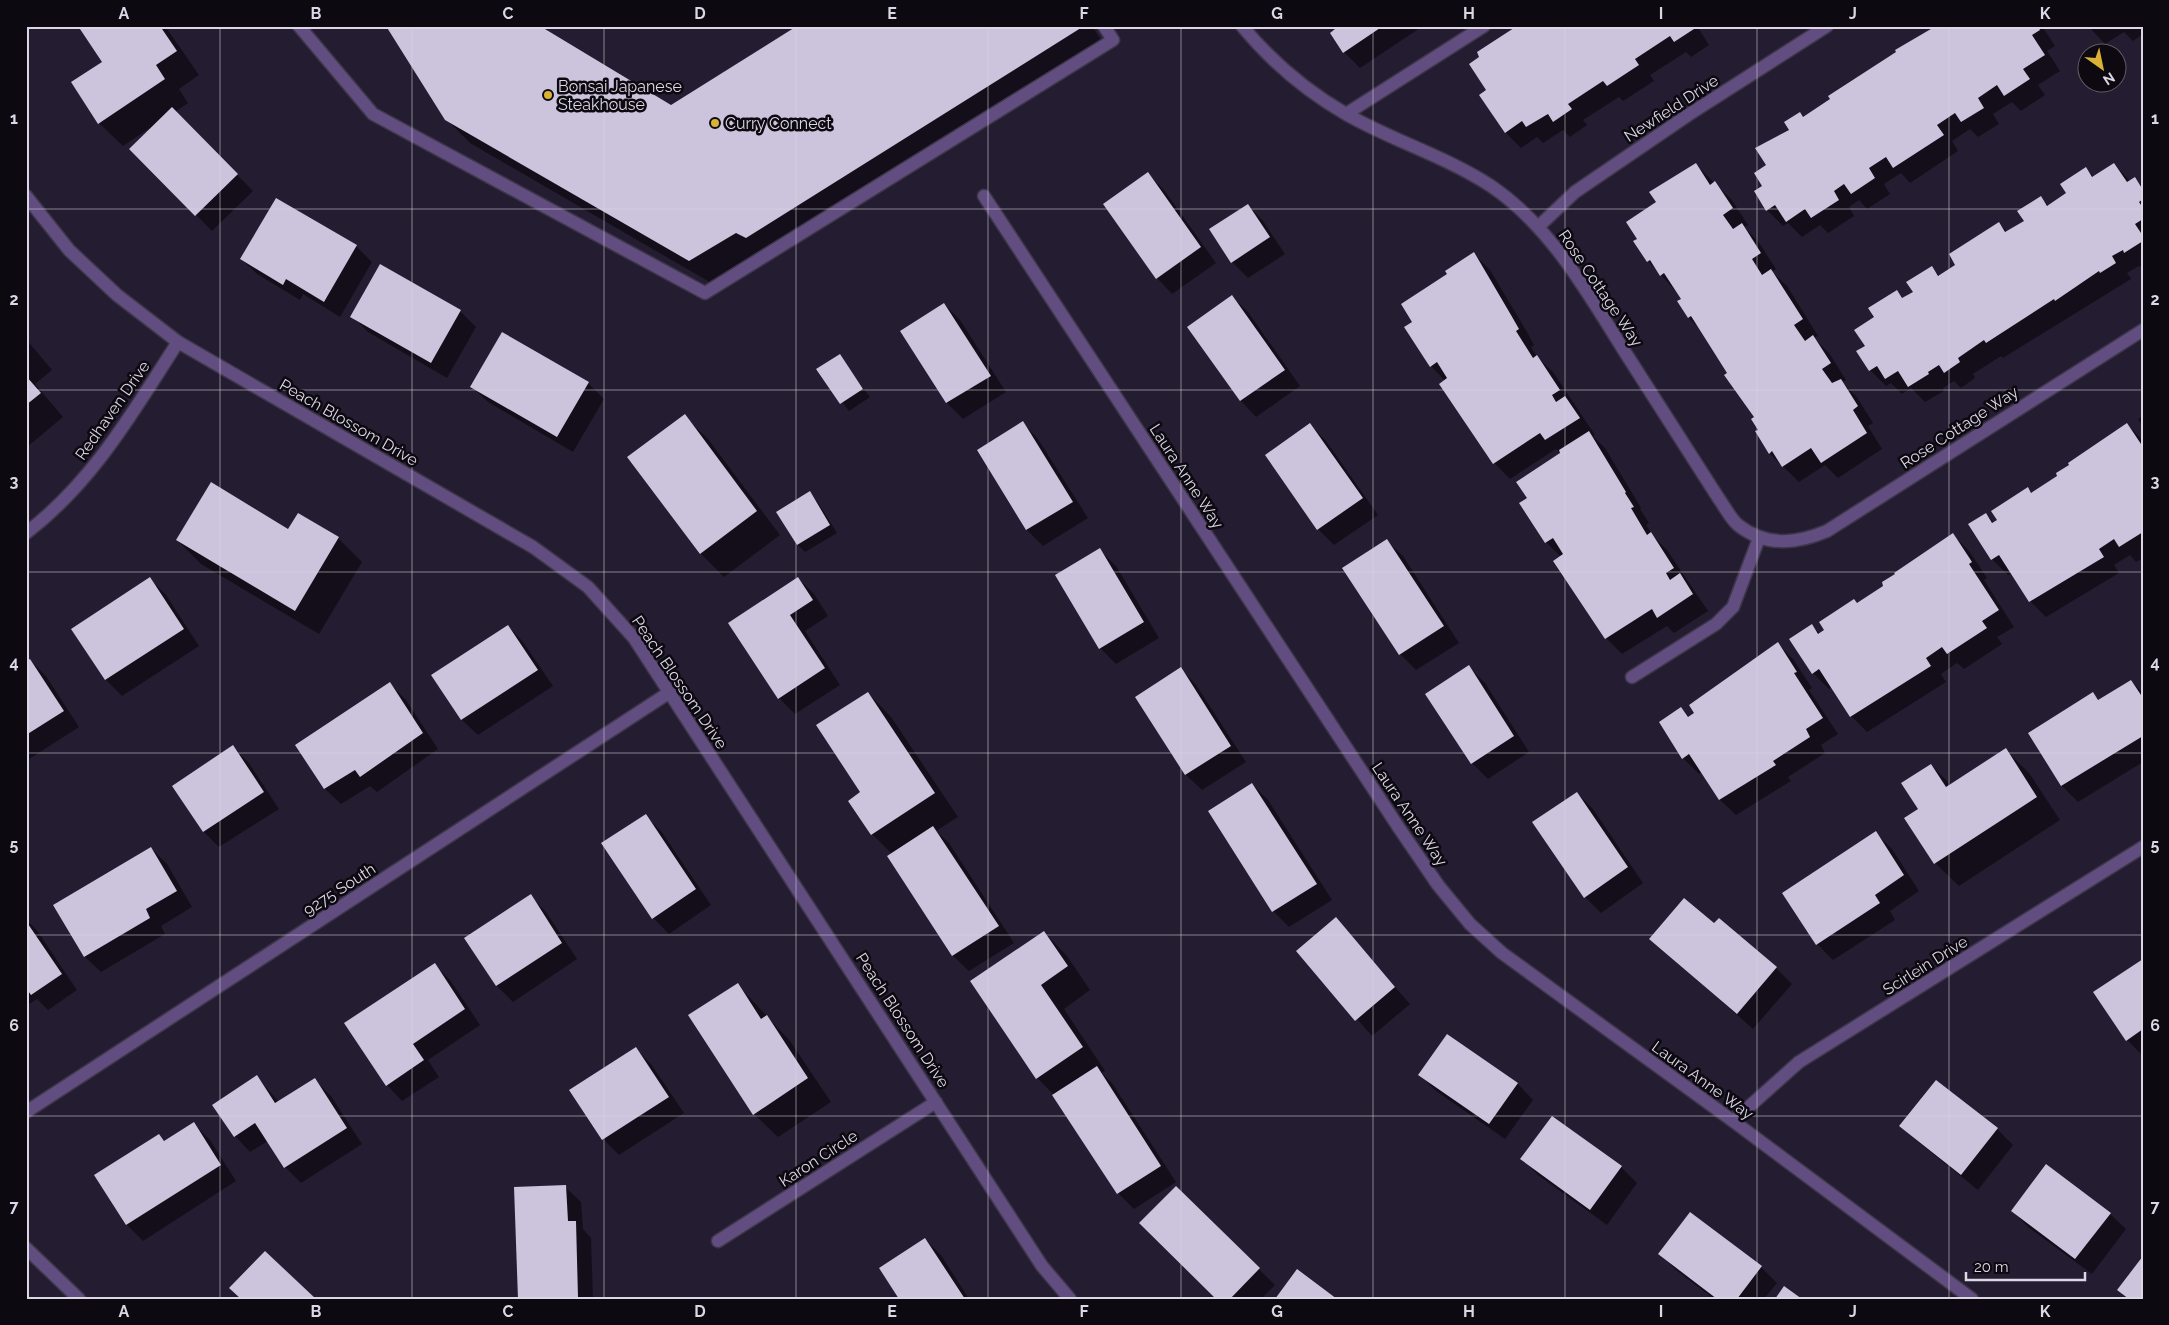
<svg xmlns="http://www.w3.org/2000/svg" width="2169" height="1325" font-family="Raleway,sans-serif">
<rect width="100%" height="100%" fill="#241c30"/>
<path fill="#0007" d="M79,26H165L199,75L179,89L188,103L175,112L253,191L212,231L131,149L151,127L123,146L99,123L104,63Z
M387,26H545L549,33L671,107L799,26H1092L1107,49L770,261L760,256L713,284L470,143L446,119Z
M1335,26H1423L1360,68L1344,52Z
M1522,26H1697L1709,45L1691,57L1686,52L1650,75L1654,81L1623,101L1619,97L1583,120L1587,125L1570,137L1563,130L1543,143L1537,137L1521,148L1505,132L1487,90Z
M1937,26H2042L2055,46L2047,51L2060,71L2038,85L2045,95L2021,111L2012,102L1993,114L1999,124L1978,137L1970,129L1952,141L1958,151L1910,183L1901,173L1884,184L1890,194L1867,209L1859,200L1849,207L1854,216L1828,233L1820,225L1802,237L1788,223L1783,226L1767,210L1756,191L1764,186L1768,166L1799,113L1804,118Z
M2085,26H2143V34L2133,41L2124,32L2105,44L2090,28L2088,29Z
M1695,164L1731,199L1748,225L1744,227L1758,241L1776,269L1772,272L1787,286L1818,336L1814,338L1829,353L1846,380L1842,382L1857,397L1873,423L1868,426L1882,449L1838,478L1825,465L1799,482L1769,453L1756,417L1702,331L1689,318L1678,302L1683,299L1648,261L1638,239L1658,202Z
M2114,164L2131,182L2135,179L2143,187V267L2139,266L2127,273L2131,279L2003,358L2001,356L1973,374L1975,378L1961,388L1954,381L1943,388L1944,391L1925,402L1911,388L1902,394L1891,383L1886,386L1870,370L1866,347L1876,317L1896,291L1904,299L1915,292L1931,268L1940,276L1957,265L1998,223L2008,232L2026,222L2040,198L2049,206L2068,194L2085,168L2094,177Z
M1148,174L1164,190L1216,263L1172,294L1157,278Z
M276,199L356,246L372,262L340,317L303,294L300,300L257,274L241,259Z
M1248,205L1263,221L1285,254L1248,278L1232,262L1210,230Z
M1474,254L1490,270L1527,332L1534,345L1531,347L1537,357L1553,372L1595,435L1593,436L1605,448L1641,508L1640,509L1649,523L1646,525L1654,537L1667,550L1708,611L1674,633L1667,626L1622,654L1606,638L1561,557L1546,542L1529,499L1561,454L1556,449L1510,479L1494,463L1445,381L1431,366L1414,322L1448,274Z
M1232,297L1248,312L1300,386L1256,417L1241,401L1189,327Z
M944,304L960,320L1006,392L963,419L947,403L902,331Z
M460,311L476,327L447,378L368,332L352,316Z
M26,339L52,370L35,384L63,417L26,448Z
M839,356L870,397L849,411L818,370Z
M588,383L604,399L573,452L488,402L472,387Z
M684,416L708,439L780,535L724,577L701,554Z
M2143,416V427L2138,419Z
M1023,423L1038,439L1088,518L1043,546L1027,530L979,450Z
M2127,424L2143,441V558L2136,562L2130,555L2114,565L2119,573L2046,617L2030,601L2012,573L2008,575L1992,559L1970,525L1986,514L1994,523L2028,489L2032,493L2059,476Z
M1310,425L1326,441L1378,515L1334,545L1318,529L1267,455Z
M809,493L817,501L837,533L805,552L798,545L778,512Z
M289,530L338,538L362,562L319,634L201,564L177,540Z
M1953,535L1969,551L1987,578L1984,580L2014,627L1997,637L2002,644L1964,669L1957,663L1941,674L1946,682L1867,732L1851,716L1832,687L1829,689L1813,673L1791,639L1812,626L1820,634Z
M1387,541L1403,556L1459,643L1416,670L1400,654L1344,568Z
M1100,550L1116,566L1159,638L1116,664L1100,648Z
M798,578L814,594L828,616L805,631L840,685L795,714L779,698L730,623Z
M150,579L166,595L199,646L122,696L106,680L73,629Z
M508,626L523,642L553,686L478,735L462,720L433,676Z
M1777,643L1793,659L1812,688L1809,690L1838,734L1821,745L1825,753L1788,777L1791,781L1736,815L1720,800L1702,772L1699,774L1683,758L1681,709L1690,718Z
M30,660L46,676L79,727L26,761V663Z
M1469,667L1485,683L1529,752L1488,779L1472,763Z
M1181,669L1196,685L1246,762L1202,790L1186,775L1136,698Z
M2131,681L2143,693V762L2078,802L2062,786L2030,733L2093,694L2099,700Z
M390,684L406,700L438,749L377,792L370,786L341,804L325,789L297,745Z
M868,693L891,717L958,817L936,831L949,843L1014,943L969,971L953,956L889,856L892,854L872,834L862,793Z
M233,747L249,763L279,809L219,847L204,832Z
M2006,750L2029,773L2060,820L1959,886L1935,863L1920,809L1931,765L1951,785Z
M1252,784L1268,800L1332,900L1289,927L1273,911Z
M1577,793L1593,809L1643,883L1601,913L1585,897Z
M645,816L661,831L711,905L669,934L653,918Z
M1876,833L1892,849L1919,891L1890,911L1895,920L1833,960L1817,944Z
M151,848L167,864L192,907L161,926L165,934L101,972L85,957L55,905Z
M530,896L546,912L577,959L513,1002L497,986L465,938Z
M1335,919L1410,1004L1372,1036L1298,951Z
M26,920L36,929L77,990L48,1010L37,999L26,1006Z
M1714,925L1776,968L1792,984L1753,1029L1651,939Z
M1044,932L1067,956L1090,990L1064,1009L1105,1071L1102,1073L1112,1083L1176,1182L1134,1209L1118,1193L1054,1095L1037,1078L971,981Z
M2143,961V1056L2127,1040Z
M434,964L450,980L480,1025L428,1060L439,1077L402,1101L387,1085Z
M738,985L790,1041L831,1102L778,1137L754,1114Z
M1448,1035L1518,1084L1533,1100L1505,1139L1436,1091L1420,1075Z
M635,1048L651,1064L684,1113L619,1155L603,1139L571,1091Z
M257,1077L279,1102L315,1080L331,1096L362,1144L301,1183L285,1167L268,1141L250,1152L235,1136Z
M194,1124L210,1140L236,1181L143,1241L127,1225L96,1176L159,1135L165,1141Z
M1901,1126L1997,1129L2013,1145L1978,1190L1917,1141Z
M1522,1159L1621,1167L1637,1183L1607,1225L1538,1175Z
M565,1187L581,1202L583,1229L591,1238L593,1299H519Z
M1176,1187L1275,1285L1261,1299H1218Z
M2012,1211L2110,1214L2126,1229L2092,1274L2028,1227Z
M925,1239L941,1255L969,1299H900Z
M1660,1254L1761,1267L1777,1283L1764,1299H1714L1676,1270Z"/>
<path fill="#ccc3dd" d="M78,26H160L177,51L156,65L165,79L98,124L71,82L102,62Z
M386,26H540L671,105L797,26H1084L746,238L736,233L689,261L445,120Z
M1334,26H1383L1343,53L1330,33L1335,29Z
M1517,26H1693L1694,29L1674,42L1670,36L1635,59L1639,65L1607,86L1603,81L1568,104L1572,109L1553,122L1548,114L1526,127L1522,121L1505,133L1479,95L1486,90L1469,64L1479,57L1477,52Z
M1936,26H2038L2040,30L2032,35L2045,55L2023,69L2030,79L2004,96L1997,85L1978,98L1984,108L1961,122L1955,113L1937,125L1944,135L1893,168L1886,157L1869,168L1875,178L1851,194L1844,184L1834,191L1839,200L1811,218L1805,209L1786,222L1775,205L1766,211L1754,191L1762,186L1754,173L1766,165L1755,148L1789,130L1784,122L1800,112L1803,117L1830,99L1828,96L1896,52L1895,50Z
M172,107L238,174L195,216L129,149Z
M1696,163L1710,185L1715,181L1733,208L1723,215L1733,229L1742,223L1761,253L1752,259L1762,275L1771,269L1803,319L1794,325L1805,341L1813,335L1831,363L1822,369L1832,383L1841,379L1858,406L1853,410L1867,433L1821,463L1811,448L1782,467L1772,451L1769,454L1755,431L1758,430L1751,419L1754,417L1724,375L1727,373L1691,316L1688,318L1677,301L1681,299L1664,273L1660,276L1650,260L1647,262L1633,241L1637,239L1626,222L1656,202L1649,192Z
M2114,163L2127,182L2135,177L2143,190V199L2139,202L2143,208V219L2135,224L2143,236V241L2124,253L2123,250L2112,256L2116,263L2100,273L2099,271L2055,301L2054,299L1986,343L1984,340L1958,358L1960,362L1944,373L1939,365L1928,372L1929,374L1908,387L1898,371L1885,379L1877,366L1869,371L1856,351L1865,346L1854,330L1874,317L1868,308L1897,290L1902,298L1913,292L1906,282L1932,266L1938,276L1955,265L1949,254L1999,222L2005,232L2024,221L2017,211L2041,196L2047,206L2066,193L2060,184L2086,167L2092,177Z
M1148,172L1201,247L1156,279L1103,204Z
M276,198L357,245L324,302L286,279L283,285L240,259Z
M1248,204L1270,237L1231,263L1209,229Z
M1474,252L1511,315L1519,329L1516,331L1533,358L1537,355L1560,390L1552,395L1556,402L1565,396L1580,418L1545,440L1540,433L1493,464L1439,384L1447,378L1437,362L1430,367L1404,327L1412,322L1401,304L1447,274L1445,271Z
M380,264L461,310L431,363L350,317Z
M1232,295L1285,370L1240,401L1187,327Z
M944,303L991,376L946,403L900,331Z
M502,332L589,382L557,437L470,387Z
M840,354L863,389L840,404L816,369Z
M26,376L41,393L26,405Z
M685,414L757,511L700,554L627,457Z
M1023,421L1073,502L1026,530L977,450Z
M1310,423L1363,498L1317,530L1265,455Z
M2127,423L2143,447V532L2119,547L2114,539L2099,549L2104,557L2029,602L1999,555L1991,560L1968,524L1986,513L1992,523L1997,520L1991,511L2028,487L2031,493L2057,476L2056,473L2069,465L2068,463Z
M1589,431L1626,492L1625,493L1634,507L1631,508L1647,535L1651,532L1674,568L1666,573L1670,580L1680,573L1693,594L1657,618L1652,609L1605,639L1553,561L1563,554L1553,538L1545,543L1519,503L1527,498L1516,482L1560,453L1559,450Z
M211,482L288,529L298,513L339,537L295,611L176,540Z
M810,491L830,525L797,545L776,512Z
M1953,533L1972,562L1969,564L1999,610L1982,621L1987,628L1947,654L1942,647L1926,658L1931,666L1850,717L1819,669L1812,674L1789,639L1812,624L1818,634L1824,630L1819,622L1854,599L1857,603L1883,586L1882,582L1895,574L1894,573Z
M1387,539L1444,626L1399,655L1342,568Z
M1100,548L1144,622L1099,649L1055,575Z
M150,577L184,629L105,680L71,629Z
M798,577L813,600L790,615L825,668L778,699L728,623Z
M508,625L538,670L461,720L431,675Z
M1778,642L1797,672L1794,673L1823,718L1806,729L1810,737L1773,761L1776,765L1719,800L1689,754L1682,759L1659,722L1681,707L1688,717L1694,713L1689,705Z
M30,659L64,711L26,735V661Z
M1469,665L1514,736L1471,764L1425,694Z
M1181,667L1231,746L1185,775L1135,697Z
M2131,680L2143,698V736L2061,786L2028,733L2093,692L2098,700Z
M390,682L423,733L360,777L355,770L324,789L295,745Z
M868,692L935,793L871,835L848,801L860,792L816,725Z
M233,745L264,792L203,832L172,786Z
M2006,748L2037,797L1934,864L1904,818L1918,809L1901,783L1931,764L1946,787Z
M1252,783L1317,884L1272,912L1208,811Z
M1577,792L1628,867L1584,898L1532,822Z
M646,814L696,889L652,919L601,843Z
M933,826L999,926L952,956L887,856Z
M1876,831L1904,875L1875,895L1880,903L1816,945L1782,893Z
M151,847L177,891L146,909L150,918L84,957L53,905Z
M531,894L562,943L496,986L464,938Z
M1684,898L1714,923L1719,918L1777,967L1737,1014L1649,939Z
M1336,917L1395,987L1355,1021L1296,951Z
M26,921L62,974L31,995L26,988Z
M1044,931L1068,966L1041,985L1083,1047L1036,1079L970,981Z
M2143,959V1029L2126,1041L2093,992Z
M435,963L465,1009L413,1044L424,1060L386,1086L344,1023Z
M738,983L761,1019L767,1015L808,1078L753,1115L688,1015Z
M1447,1034L1518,1083L1489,1124L1418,1075Z
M636,1047L669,1097L602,1140L569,1090Z
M1097,1066L1161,1166L1117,1194L1052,1095Z
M257,1075L275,1103L315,1078L347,1128L284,1168L255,1123L234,1137L212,1105Z
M1936,1080L1998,1128L1961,1175L1899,1126Z
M1552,1116L1622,1166L1590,1210L1520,1159Z
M194,1122L221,1165L126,1225L94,1175L159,1134L164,1141Z
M2046,1164L2111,1213L2075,1259L2011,1211Z
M566,1185L568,1221H576L578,1297L518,1299L514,1187Z
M1176,1186L1260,1268L1230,1299H1216L1139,1223Z
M1690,1212L1762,1266L1737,1299H1717L1658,1254Z
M925,1238L965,1299H899L879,1268Z
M265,1251L316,1299H241L229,1288Z
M2143,1256V1299H2129L2117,1290Z
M1297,1269L1337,1299H1275Z
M1784,1286L1802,1299H1775Z"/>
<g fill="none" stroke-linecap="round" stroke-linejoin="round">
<g stroke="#3e3649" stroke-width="15">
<path id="minor" d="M299,26L373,114L705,293L1113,40L1104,26
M1242,26C1271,61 1306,91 1346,114C1393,141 1445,156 1491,186C1550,226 1586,290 1623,349C1655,399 1687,449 1719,499C1725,507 1730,518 1738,525C1766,547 1796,544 1827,531L2143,330
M1346,114L1484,26
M26,196L69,250L117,295L178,342L533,547L588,587L634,638L1042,1266L1070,1299
M984,196L1399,828L1438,885L1470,924L1502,953L1733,1121L1972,1299
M1539,226L1575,192L1688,115L1827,26
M26,533C93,482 133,412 178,342
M1632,677L1716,624L1733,607L1759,538
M26,1112L670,692
M1733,1121L1799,1062L2143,847
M718,1241L936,1102
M26,1248L79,1299"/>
</g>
<use href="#minor" stroke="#614d80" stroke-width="12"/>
</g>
<path fill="none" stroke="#dbd7e4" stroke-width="1" stroke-opacity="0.55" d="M220,26V1299M412,26V1299M604,26V1299M796,26V1299M988,26V1299M1181,26V1299M1373,26V1299M1565,26V1299M1757,26V1299M1949,26V1299M26,209H2143M26,390H2143M26,572H2143M26,753H2143M26,935H2143M26,1116H2143"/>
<g fill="#dab334" stroke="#0c0911" stroke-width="2">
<circle cx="548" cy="95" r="5"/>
<circle cx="715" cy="123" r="5"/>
</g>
<g text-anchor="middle" stroke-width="5" stroke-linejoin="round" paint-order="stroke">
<g font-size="16" fill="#dbd7e4" stroke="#0c0911" text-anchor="start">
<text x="558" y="92">Bonsai Japanese<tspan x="558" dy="18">Steakhouse</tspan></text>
<text x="725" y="129">Curry Connect</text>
</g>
<g font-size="16" fill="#dbd7e4" stroke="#0c0911">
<text transform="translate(1671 108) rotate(-33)" y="6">Newfield Drive</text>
<text transform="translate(1601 288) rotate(56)" y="6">Rose Cottage Way</text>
<text transform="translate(112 410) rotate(-55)" y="6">Redhaven Drive</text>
<text transform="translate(349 422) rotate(30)" y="6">Peach Blossom Drive</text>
<text transform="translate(1959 427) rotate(-33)" y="6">Rose Cottage Way</text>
<text transform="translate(1187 476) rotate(57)" y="6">Laura Anne Way</text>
<text transform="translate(680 682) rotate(56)" y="6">Peach Blossom Drive</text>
<text transform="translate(1410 814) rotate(56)" y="6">Laura Anne Way</text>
<text transform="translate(339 889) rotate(-33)" y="6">9275 South</text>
<text transform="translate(1925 965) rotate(-32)" y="6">Scirlein Drive</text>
<text transform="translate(903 1020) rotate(57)" y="6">Peach Blossom Drive</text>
<text transform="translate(1703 1080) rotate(36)" y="6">Laura Anne Way</text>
<text transform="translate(818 1158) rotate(-33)" y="6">Karon Circle</text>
</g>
</g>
<rect width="2169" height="1325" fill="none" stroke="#0c0911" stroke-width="55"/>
<g transform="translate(2102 68) rotate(147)"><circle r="24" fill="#0c0911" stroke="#5f5b65"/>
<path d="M0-4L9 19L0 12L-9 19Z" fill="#dab334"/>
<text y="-8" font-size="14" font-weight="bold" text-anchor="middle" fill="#dbd7e4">N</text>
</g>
<path d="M1966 1272v8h119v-8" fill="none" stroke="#dbd7e4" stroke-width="2.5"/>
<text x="1974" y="1272" font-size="15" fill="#dbd7e4" stroke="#0c0911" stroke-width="4" paint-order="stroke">20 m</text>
<rect x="28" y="28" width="2114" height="1270" fill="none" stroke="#dbd7e4" stroke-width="2"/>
<g font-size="16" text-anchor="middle" font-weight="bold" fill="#dbd7e4">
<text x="124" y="19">A</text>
<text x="316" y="19">B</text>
<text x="508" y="19">C</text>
<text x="700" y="19">D</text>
<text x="892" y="19">E</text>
<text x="1084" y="19">F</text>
<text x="1277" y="19">G</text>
<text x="1469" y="19">H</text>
<text x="1661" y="19">I</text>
<text x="1853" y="19">J</text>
<text x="2045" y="19">K</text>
<text x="14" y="124">1</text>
<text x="2155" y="124">1</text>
<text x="14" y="305">2</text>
<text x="2155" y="305">2</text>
<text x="14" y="487">3</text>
<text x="2155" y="487">3</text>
<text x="14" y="668">4</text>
<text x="2155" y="668">4</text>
<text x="14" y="850">5</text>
<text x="2155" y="850">5</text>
<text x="14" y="1031">6</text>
<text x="2155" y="1031">6</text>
<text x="14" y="1212">7</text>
<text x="2155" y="1212">7</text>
<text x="124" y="1317">A</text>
<text x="316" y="1317">B</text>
<text x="508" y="1317">C</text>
<text x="700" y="1317">D</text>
<text x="892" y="1317">E</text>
<text x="1084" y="1317">F</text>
<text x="1277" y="1317">G</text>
<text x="1469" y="1317">H</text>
<text x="1661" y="1317">I</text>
<text x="1853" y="1317">J</text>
<text x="2045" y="1317">K</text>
</g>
</svg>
